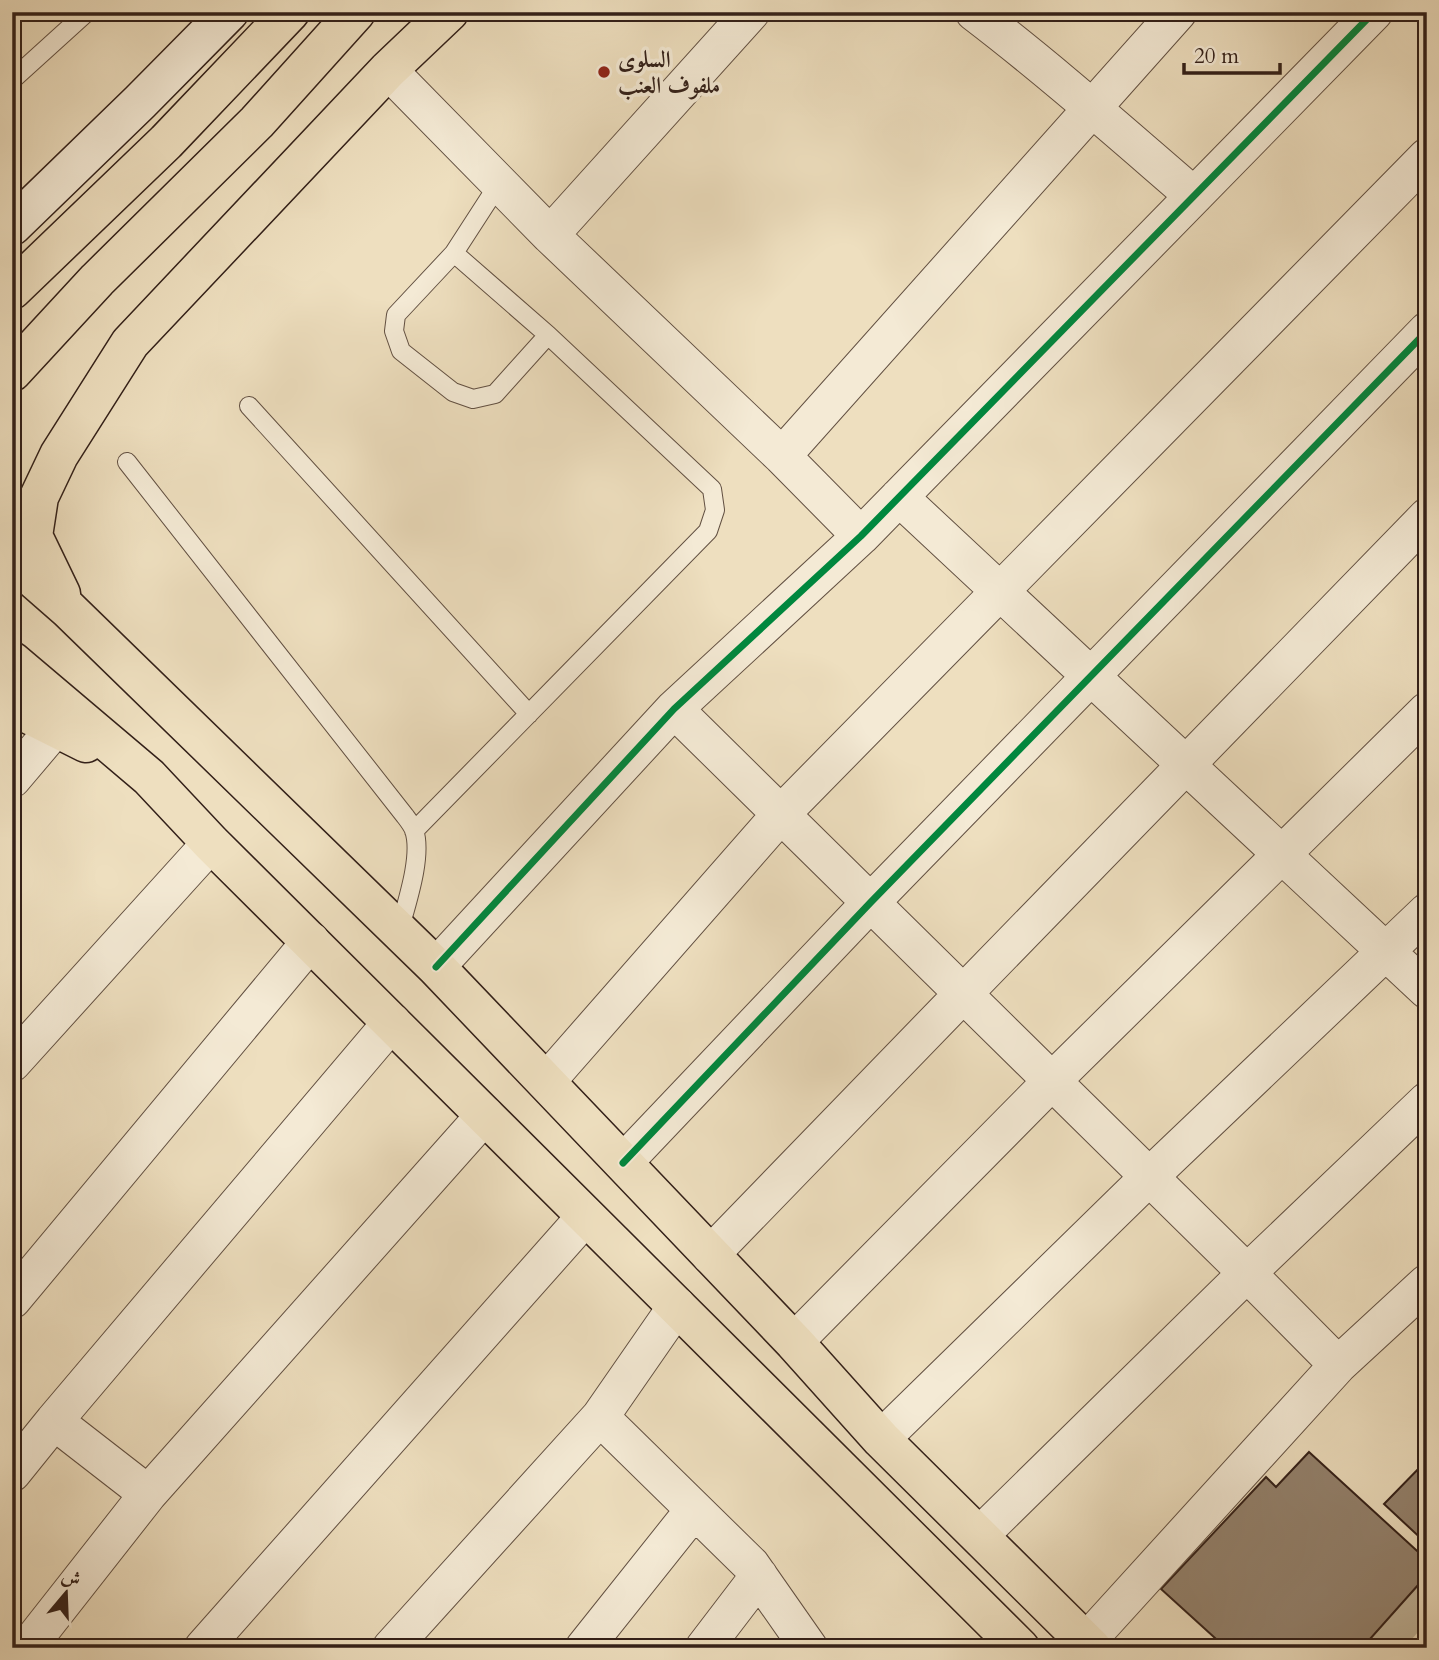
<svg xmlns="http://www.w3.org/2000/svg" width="1439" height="1660" font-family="Cardo,Amiri,serif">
<rect width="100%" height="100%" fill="#eedfbf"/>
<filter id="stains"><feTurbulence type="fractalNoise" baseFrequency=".00286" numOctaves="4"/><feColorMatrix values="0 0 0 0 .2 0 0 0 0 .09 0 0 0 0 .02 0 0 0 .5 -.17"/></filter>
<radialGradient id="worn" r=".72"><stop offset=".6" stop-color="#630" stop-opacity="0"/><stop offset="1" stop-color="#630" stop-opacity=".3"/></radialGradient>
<path fill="#0003" d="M1276,1489L1427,1562V1622L1404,1648H1226Z"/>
<path fill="#94836f" stroke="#332019" stroke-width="2" d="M1309,1452L1427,1560V1575L1362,1648H1226L1161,1589L1266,1477L1276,1487Z
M1427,1460V1544L1384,1504Z"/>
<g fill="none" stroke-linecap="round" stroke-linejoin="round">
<g stroke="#625042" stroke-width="20">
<path id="service" d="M12,80L87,12
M498,185L454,253L396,315L394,331L401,351L453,392L473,399L495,394L548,335
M249,406L529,714
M127,462L405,816C408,820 412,825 414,830C423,856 406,905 399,931
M414,831L708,531L715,510L712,489L548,335L454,253"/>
</g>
<g stroke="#625042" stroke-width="39">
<path id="minor" d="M974,12C1050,70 1122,134 1194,196
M388,70L550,235L782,456L861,536
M550,235L751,12
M782,456L1178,12
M899,497L1427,990
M674,709L1247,1273L1338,1365
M12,779L56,727
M436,967L674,709L861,536L1374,12
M12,1063L211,843
M546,1082L781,814L1427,157
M623,1163L871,902L1427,331
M710,1255C948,1008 1188,764 1427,517
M12,1300L311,941
M794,1342L1052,1081L1427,711
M600,1417L751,1565L809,1648
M54,1421L148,1494
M881,1439L1149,1177L1427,912
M12,1473L54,1421L392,1022
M979,1536L1247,1273L1427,1101
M1086,1642L1338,1365L1427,1283
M27,1648L148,1494L485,1115
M203,1648L586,1216
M391,1648L600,1417L677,1306
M584,1648L694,1510
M704,1648L759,1576"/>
</g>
<g stroke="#332019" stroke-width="41">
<path id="secondary" d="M12,226L140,102L229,12"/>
</g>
<g stroke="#332019" stroke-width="41">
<path id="trunk" d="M12,290L166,142L290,12
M12,372L97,280L257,122L356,12
M12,560L68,609L436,967L794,1342L881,1439L1092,1648
M61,594L33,536L39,497L59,455L130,343L388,70L449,12
M12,661L149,777L211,843L1020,1648
M12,706L86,743"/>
</g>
<use href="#service" stroke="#f4ead5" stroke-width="18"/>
<use href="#minor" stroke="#f4ead5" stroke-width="37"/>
<use href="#secondary" stroke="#f4ead5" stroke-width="38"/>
<use href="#trunk" stroke="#eedfbf" stroke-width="38"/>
<g stroke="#f4ead5" stroke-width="11">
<path id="cycleway" d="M436,967L674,709L861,536L1374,12
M623,1163L871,902L1427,331"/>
</g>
<use href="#cycleway" stroke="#00873e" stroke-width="7"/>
</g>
<circle fill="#8f2418" stroke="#f4ead5" stroke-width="2.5" cx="604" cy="72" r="7"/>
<g text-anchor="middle" stroke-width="7" stroke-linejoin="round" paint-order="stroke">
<g font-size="23" font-weight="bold" fill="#332019" stroke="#f4ead5" text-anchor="start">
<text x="618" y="67">السلوى<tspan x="618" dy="26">ملفوف العنب</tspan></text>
</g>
</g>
<rect width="1439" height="1660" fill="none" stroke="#eedfbf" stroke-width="42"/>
<rect x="14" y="14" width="1411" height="1632" fill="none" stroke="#332019" stroke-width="3.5"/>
<rect x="21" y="21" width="1397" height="1618" fill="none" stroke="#332019" stroke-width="2"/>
<g transform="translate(66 1593) rotate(19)" stroke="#f4ead5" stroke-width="5" paint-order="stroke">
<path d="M0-5L12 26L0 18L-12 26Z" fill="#332019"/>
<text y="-10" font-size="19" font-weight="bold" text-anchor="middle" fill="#332019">ش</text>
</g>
<path d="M1184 63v10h96v-10" fill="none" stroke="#332019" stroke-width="3.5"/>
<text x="1194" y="63" font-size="21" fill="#332019" stroke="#f4ead5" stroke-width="5" paint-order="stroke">20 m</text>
<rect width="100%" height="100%" filter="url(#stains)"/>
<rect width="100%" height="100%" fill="url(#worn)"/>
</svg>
